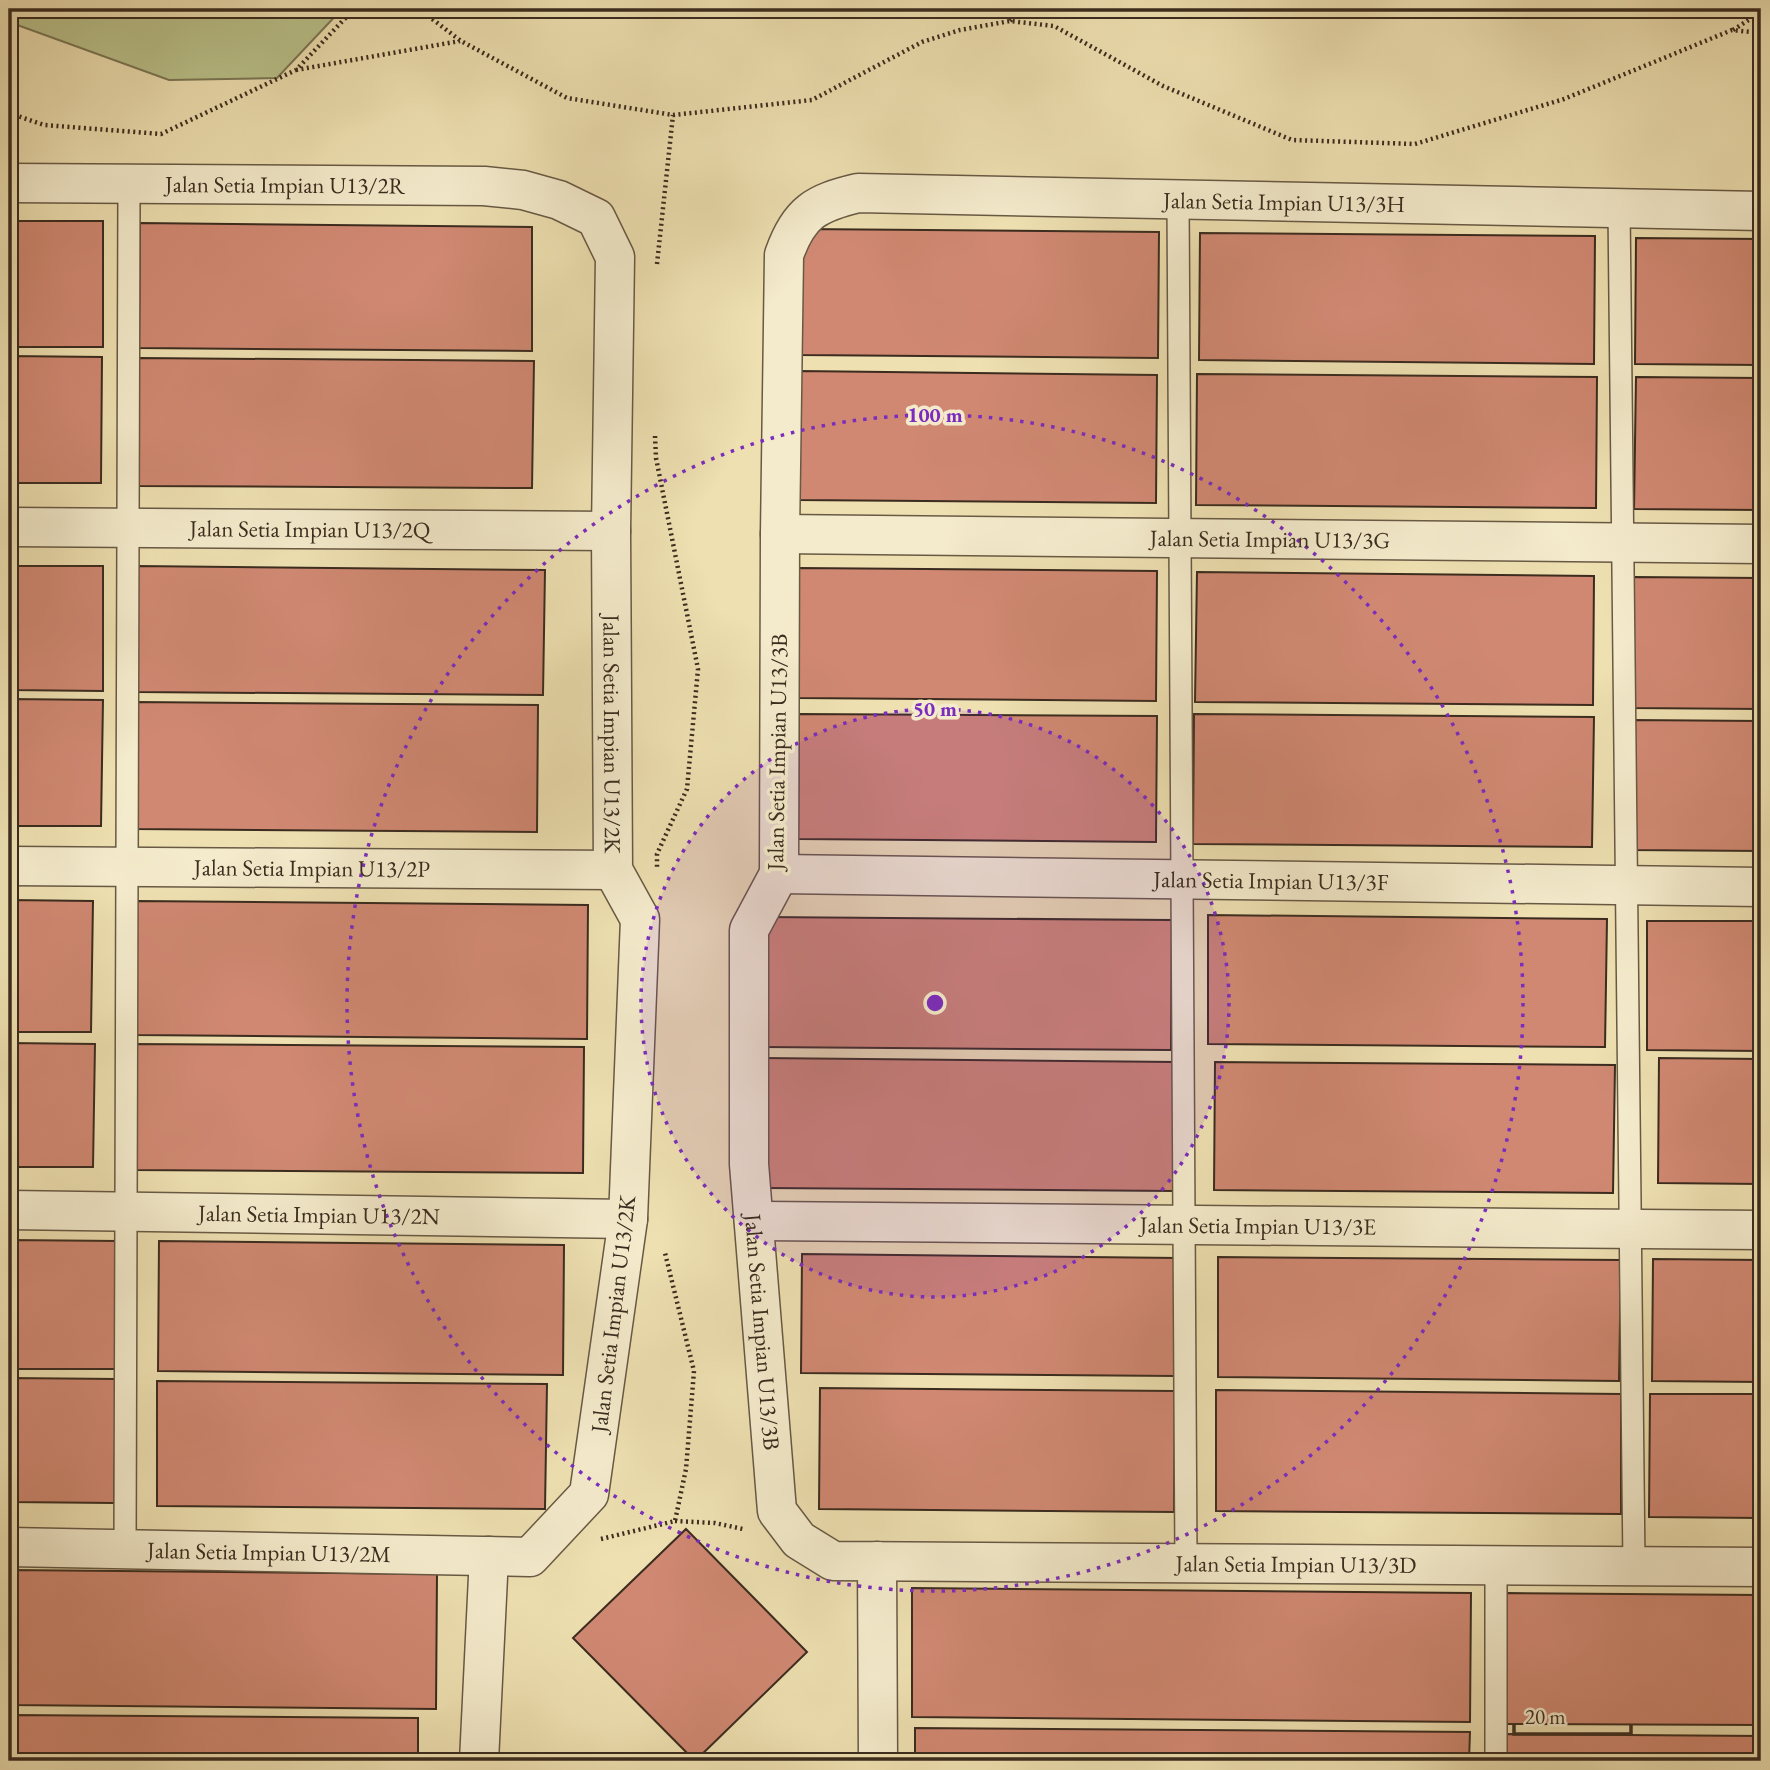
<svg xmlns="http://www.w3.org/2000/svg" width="1770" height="1770" font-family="'EB Garamond',serif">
<rect width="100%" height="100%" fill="#eee0b1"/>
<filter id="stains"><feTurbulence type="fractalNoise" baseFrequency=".00286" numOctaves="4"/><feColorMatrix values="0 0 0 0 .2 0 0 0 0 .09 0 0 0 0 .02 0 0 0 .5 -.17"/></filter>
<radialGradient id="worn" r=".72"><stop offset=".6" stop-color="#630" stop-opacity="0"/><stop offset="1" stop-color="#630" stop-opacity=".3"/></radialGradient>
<path fill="#bac28b" stroke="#7a7755" stroke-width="2" d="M9,9H342L277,78L169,80L9,22Z"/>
<path fill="#d08872" stroke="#3b2c1f" stroke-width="2" d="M9,221H103V347H9Z
M140,223L532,227V351L139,348Z
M801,229L1159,232L1158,358L800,355Z
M1200,233L1595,236L1594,364L1199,360Z
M1636,238L1761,239V365L1635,364Z
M9,356L102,357L101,483H9Z
M139,358L534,361L532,488L137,486Z
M798,371L1157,375L1156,503L797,500Z
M1197,374L1597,377L1596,508L1196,505Z
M1636,377L1761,378V510L1634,509Z
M9,566H103V691L9,690Z
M137,566L545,570L543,695L137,692Z
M799,568L1157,571L1156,701L798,698Z
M1197,572L1594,576L1593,705L1195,702Z
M1632,577L1761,578V709L1630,708Z
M9,699L103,700L101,826H9Z
M135,702L538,705L537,832L134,829Z
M799,714L1157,716L1156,842L798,839Z
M1194,714L1594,717L1592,847L1193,844Z
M1630,720L1761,721V851L1629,850Z
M9,900L93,901L91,1032H9Z
M136,901L588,905L587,1039L135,1035Z
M1208,915L1607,919L1605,1047L1208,1044Z
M756,917L1172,920L1171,1050L756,1047Z
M1647,921H1761V1051L1647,1050Z
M9,1043L95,1044L93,1167H9Z
M133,1044L584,1047L583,1173L132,1170Z
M760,1058L1176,1062L1174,1191L759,1188Z
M1659,1058L1761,1059V1184L1658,1183Z
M1215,1062L1615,1065L1613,1193L1214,1190Z
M9,1240L118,1241L117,1369H9Z
M159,1241L564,1245L563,1375L158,1371Z
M802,1254L1178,1258L1177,1376L801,1373Z
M1218,1257L1621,1260L1619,1381L1218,1377Z
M1653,1259L1761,1260V1382L1652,1381Z
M9,1378L116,1379L114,1503L9,1502Z
M157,1381L547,1384L545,1509L157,1506Z
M820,1388L1175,1391L1174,1512L819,1509Z
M1216,1390L1621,1394V1514L1216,1511Z
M1650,1394H1761V1518L1649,1517Z
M686,1529L807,1652L695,1761L573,1638Z
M9,1570L437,1574L436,1709L9,1705Z
M912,1588L1471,1593L1470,1722L912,1717Z
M1506,1593L1761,1595V1725L1504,1724Z
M9,1715L418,1718V1761H9Z
M915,1728L1470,1732L1469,1761H915Z
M1505,1734L1761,1736V1761H1505Z"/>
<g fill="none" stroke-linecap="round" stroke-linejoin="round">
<g stroke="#685944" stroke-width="24">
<path id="lane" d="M1178,200L1186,1563
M1619,208L1634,1566
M125,1549L129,186
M1496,1761V1566"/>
</g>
<g stroke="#685944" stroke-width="41">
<g id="street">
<path id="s1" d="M9,183L484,186L523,190L559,200L596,218L615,257L611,531L613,870L640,919L628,1219L589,1494L530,1557L9,1547"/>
<path id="s2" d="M1761,211L858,193C816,203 799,212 784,255L780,534L779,874L749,930V1164L777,1511L799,1540L833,1561L1761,1567"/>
<path id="s3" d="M9,527L611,531"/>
<path id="s4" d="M780,534L1761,544"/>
<path id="s5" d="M9,866L613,870"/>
<path id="s6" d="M779,874L1761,887"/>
<path id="s7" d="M9,1210L628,1219"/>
<path id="s8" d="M754,1221L1761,1230"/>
<path d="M877,1561L878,1761"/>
<path d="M479,1761L489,1556"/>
</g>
</g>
<path stroke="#3b2c1f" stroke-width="4.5" stroke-dasharray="2 3.5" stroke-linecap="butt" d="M419,9L461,41L567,98L673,115L812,100L922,42L960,30L1010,21L1054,26L1163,86L1292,140L1415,144L1564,99L1732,30L1761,33
M1010,21L1020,9
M1733,30L1761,12
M296,70L460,41
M9,113L44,125L161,134L296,70L354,9
M657,264L673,115
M655,436L656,458L698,669L687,789L657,854V868
M675,1521L715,1523L743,1529
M601,1539L675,1521L686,1469L694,1371L665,1253"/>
<use href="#lane" stroke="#f4ebcc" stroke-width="21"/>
<use href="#street" stroke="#f4ebcc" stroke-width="38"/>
</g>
<circle cx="935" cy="1003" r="294" fill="#7b2cbf" fill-opacity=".12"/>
<g fill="none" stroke="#7b2cbf" stroke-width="3.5" stroke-dasharray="3.5 7">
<circle cx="935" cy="1003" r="294"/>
<circle cx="935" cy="1003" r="588"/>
</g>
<g text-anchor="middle" stroke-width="7" stroke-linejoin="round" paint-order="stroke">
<g font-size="23" fill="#3b2c1f" stroke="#f4ebcc">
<text dy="8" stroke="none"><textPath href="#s1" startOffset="276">Jalan Setia Impian U13/2R</textPath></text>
<text transform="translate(1284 202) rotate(1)" y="8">Jalan Setia Impian U13/3H</text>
<text dy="8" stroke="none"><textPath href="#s3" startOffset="301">Jalan Setia Impian U13/2Q</textPath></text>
<text dy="8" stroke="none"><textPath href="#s4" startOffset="490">Jalan Setia Impian U13/3G</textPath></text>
<text dy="8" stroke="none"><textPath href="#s1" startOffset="1113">Jalan Setia Impian U13/2K</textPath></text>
<text transform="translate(777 752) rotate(-89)" y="8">Jalan Setia Impian U13/3B</text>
<text dy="8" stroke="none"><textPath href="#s5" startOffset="303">Jalan Setia Impian U13/2P</textPath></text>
<text dy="8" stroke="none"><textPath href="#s6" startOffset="492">Jalan Setia Impian U13/3F</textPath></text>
<text dy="8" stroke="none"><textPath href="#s7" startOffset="310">Jalan Setia Impian U13/2N</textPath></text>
<text dy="8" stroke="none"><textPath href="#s8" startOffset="504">Jalan Setia Impian U13/3E</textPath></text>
<text transform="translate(613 1314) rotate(-83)" y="8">Jalan Setia Impian U13/2K</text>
<text dy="8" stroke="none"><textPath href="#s2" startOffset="2091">Jalan Setia Impian U13/3B</textPath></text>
<text transform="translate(269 1552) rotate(1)" y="8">Jalan Setia Impian U13/2M</text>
<text dy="8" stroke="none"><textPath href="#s2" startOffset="2810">Jalan Setia Impian U13/3D</textPath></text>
</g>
</g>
<circle cx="935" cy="1003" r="10" fill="#7b2cbf" stroke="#f4ebcc" stroke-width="3.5"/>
<g font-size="21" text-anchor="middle" font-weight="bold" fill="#7b2cbf" stroke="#f4ebcc" stroke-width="7" stroke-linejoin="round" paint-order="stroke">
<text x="935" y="422">100 m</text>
<text x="935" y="716">50 m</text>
</g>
<rect width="1770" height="1770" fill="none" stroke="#eee0b1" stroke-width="35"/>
<rect x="10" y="10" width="1749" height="1749" fill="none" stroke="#3b2c1f" stroke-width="3.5"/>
<rect x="18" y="18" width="1735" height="1735" fill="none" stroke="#3b2c1f" stroke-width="2"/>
<path d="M1514 1724v10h117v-10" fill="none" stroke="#3b2c1f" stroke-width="3.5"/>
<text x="1525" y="1724" font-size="21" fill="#3b2c1f" stroke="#f4ebcc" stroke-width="5" paint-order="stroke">20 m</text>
<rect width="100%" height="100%" filter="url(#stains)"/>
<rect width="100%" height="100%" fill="url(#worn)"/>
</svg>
